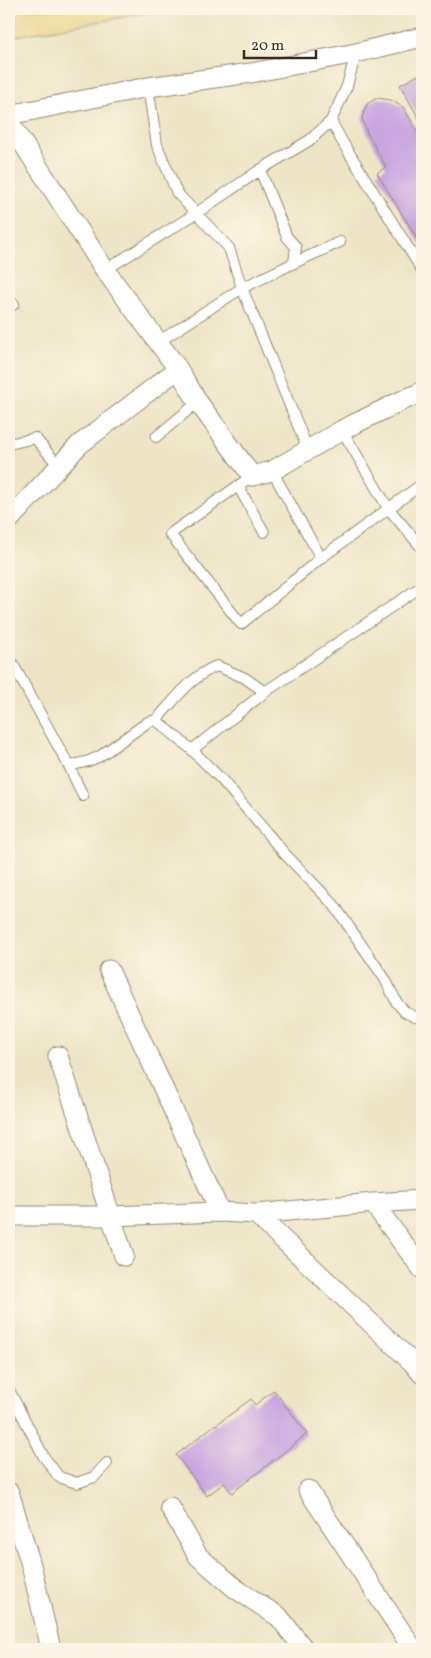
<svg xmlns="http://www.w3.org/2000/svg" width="431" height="1658" font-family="Vollkorn,serif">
<rect width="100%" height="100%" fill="#fcf5e5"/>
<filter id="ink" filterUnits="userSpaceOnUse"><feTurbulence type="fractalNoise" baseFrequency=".02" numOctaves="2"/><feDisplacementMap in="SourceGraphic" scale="10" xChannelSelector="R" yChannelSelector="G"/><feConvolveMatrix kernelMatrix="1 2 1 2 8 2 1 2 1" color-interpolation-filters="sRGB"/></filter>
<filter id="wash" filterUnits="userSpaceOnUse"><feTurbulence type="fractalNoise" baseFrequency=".0096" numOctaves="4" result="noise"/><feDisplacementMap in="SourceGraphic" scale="20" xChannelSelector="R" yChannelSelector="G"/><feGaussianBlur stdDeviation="1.12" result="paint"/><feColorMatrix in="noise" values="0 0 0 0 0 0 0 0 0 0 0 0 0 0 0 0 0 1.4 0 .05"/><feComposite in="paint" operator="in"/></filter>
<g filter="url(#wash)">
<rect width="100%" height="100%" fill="#ede5c5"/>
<path fill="#eeda9e" stroke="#94825e" d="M9,9H163L152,12L16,36L9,31Z"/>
<g id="blocks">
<path fill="#c9a6e0" d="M422,73V124L400,85Z
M377,98L391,100L404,108L422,140V247L377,173L386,167L367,133L362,118L367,104Z
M274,1390L307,1434L232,1493L224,1483L207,1496L176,1455L216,1424V1425L251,1399L255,1405Z"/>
</g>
</g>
<g filter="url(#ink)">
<use href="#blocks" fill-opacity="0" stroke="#948872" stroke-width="1"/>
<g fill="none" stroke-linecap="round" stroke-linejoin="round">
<g stroke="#948872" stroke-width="12">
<path id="service" d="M331,121L343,143L422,270
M260,170L310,140L331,121L347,86L356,53
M294,263L340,242
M105,270L195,214L260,170L287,237L296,247L294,263L242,288L229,248L177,193L157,145L148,87
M9,307L14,304
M158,342L242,288L308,450
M342,430L388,508L422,548
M156,437L198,402
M9,444L35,438L59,466
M272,471L321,558L422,484
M252,476L170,534L241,624L321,558
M238,486L264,532
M422,586L265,692L192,750L221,779L284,853L334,905L385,979L397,1003L405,1012L415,1017H422
M9,657L69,766L83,796
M156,720C174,701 192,675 217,666L245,678L265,692
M69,766L89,761L100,756L148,722L156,720L192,750
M9,1390L44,1457L59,1477L77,1483L94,1477L107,1463"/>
</g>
<g stroke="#948872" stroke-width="21">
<path id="minor" d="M9,115L148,87L251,73L356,53L422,37
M9,122L105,270L178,369L198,402L252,476L272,471L342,430L401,401L422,392
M9,520L79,445L178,369
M109,970L220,1212
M58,1056L124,1256
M373,1203L422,1269
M256,1214L413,1363L422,1374
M9,1216H110L220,1212L256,1214L373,1203L422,1200
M308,1490L413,1649
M9,1492L31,1565L51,1649
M170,1507L198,1556L236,1589L279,1617L304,1649"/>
</g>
<use href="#service" stroke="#fff" stroke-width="10"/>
<use href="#minor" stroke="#fff" stroke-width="19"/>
</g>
</g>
<rect width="431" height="1658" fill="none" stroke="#fcf5e5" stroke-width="30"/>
<path d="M244 50v8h72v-8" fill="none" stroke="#3b2a1e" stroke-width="2.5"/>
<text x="251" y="50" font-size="15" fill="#3b2a1e" stroke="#fcf5e5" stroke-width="4" paint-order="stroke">20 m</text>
</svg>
